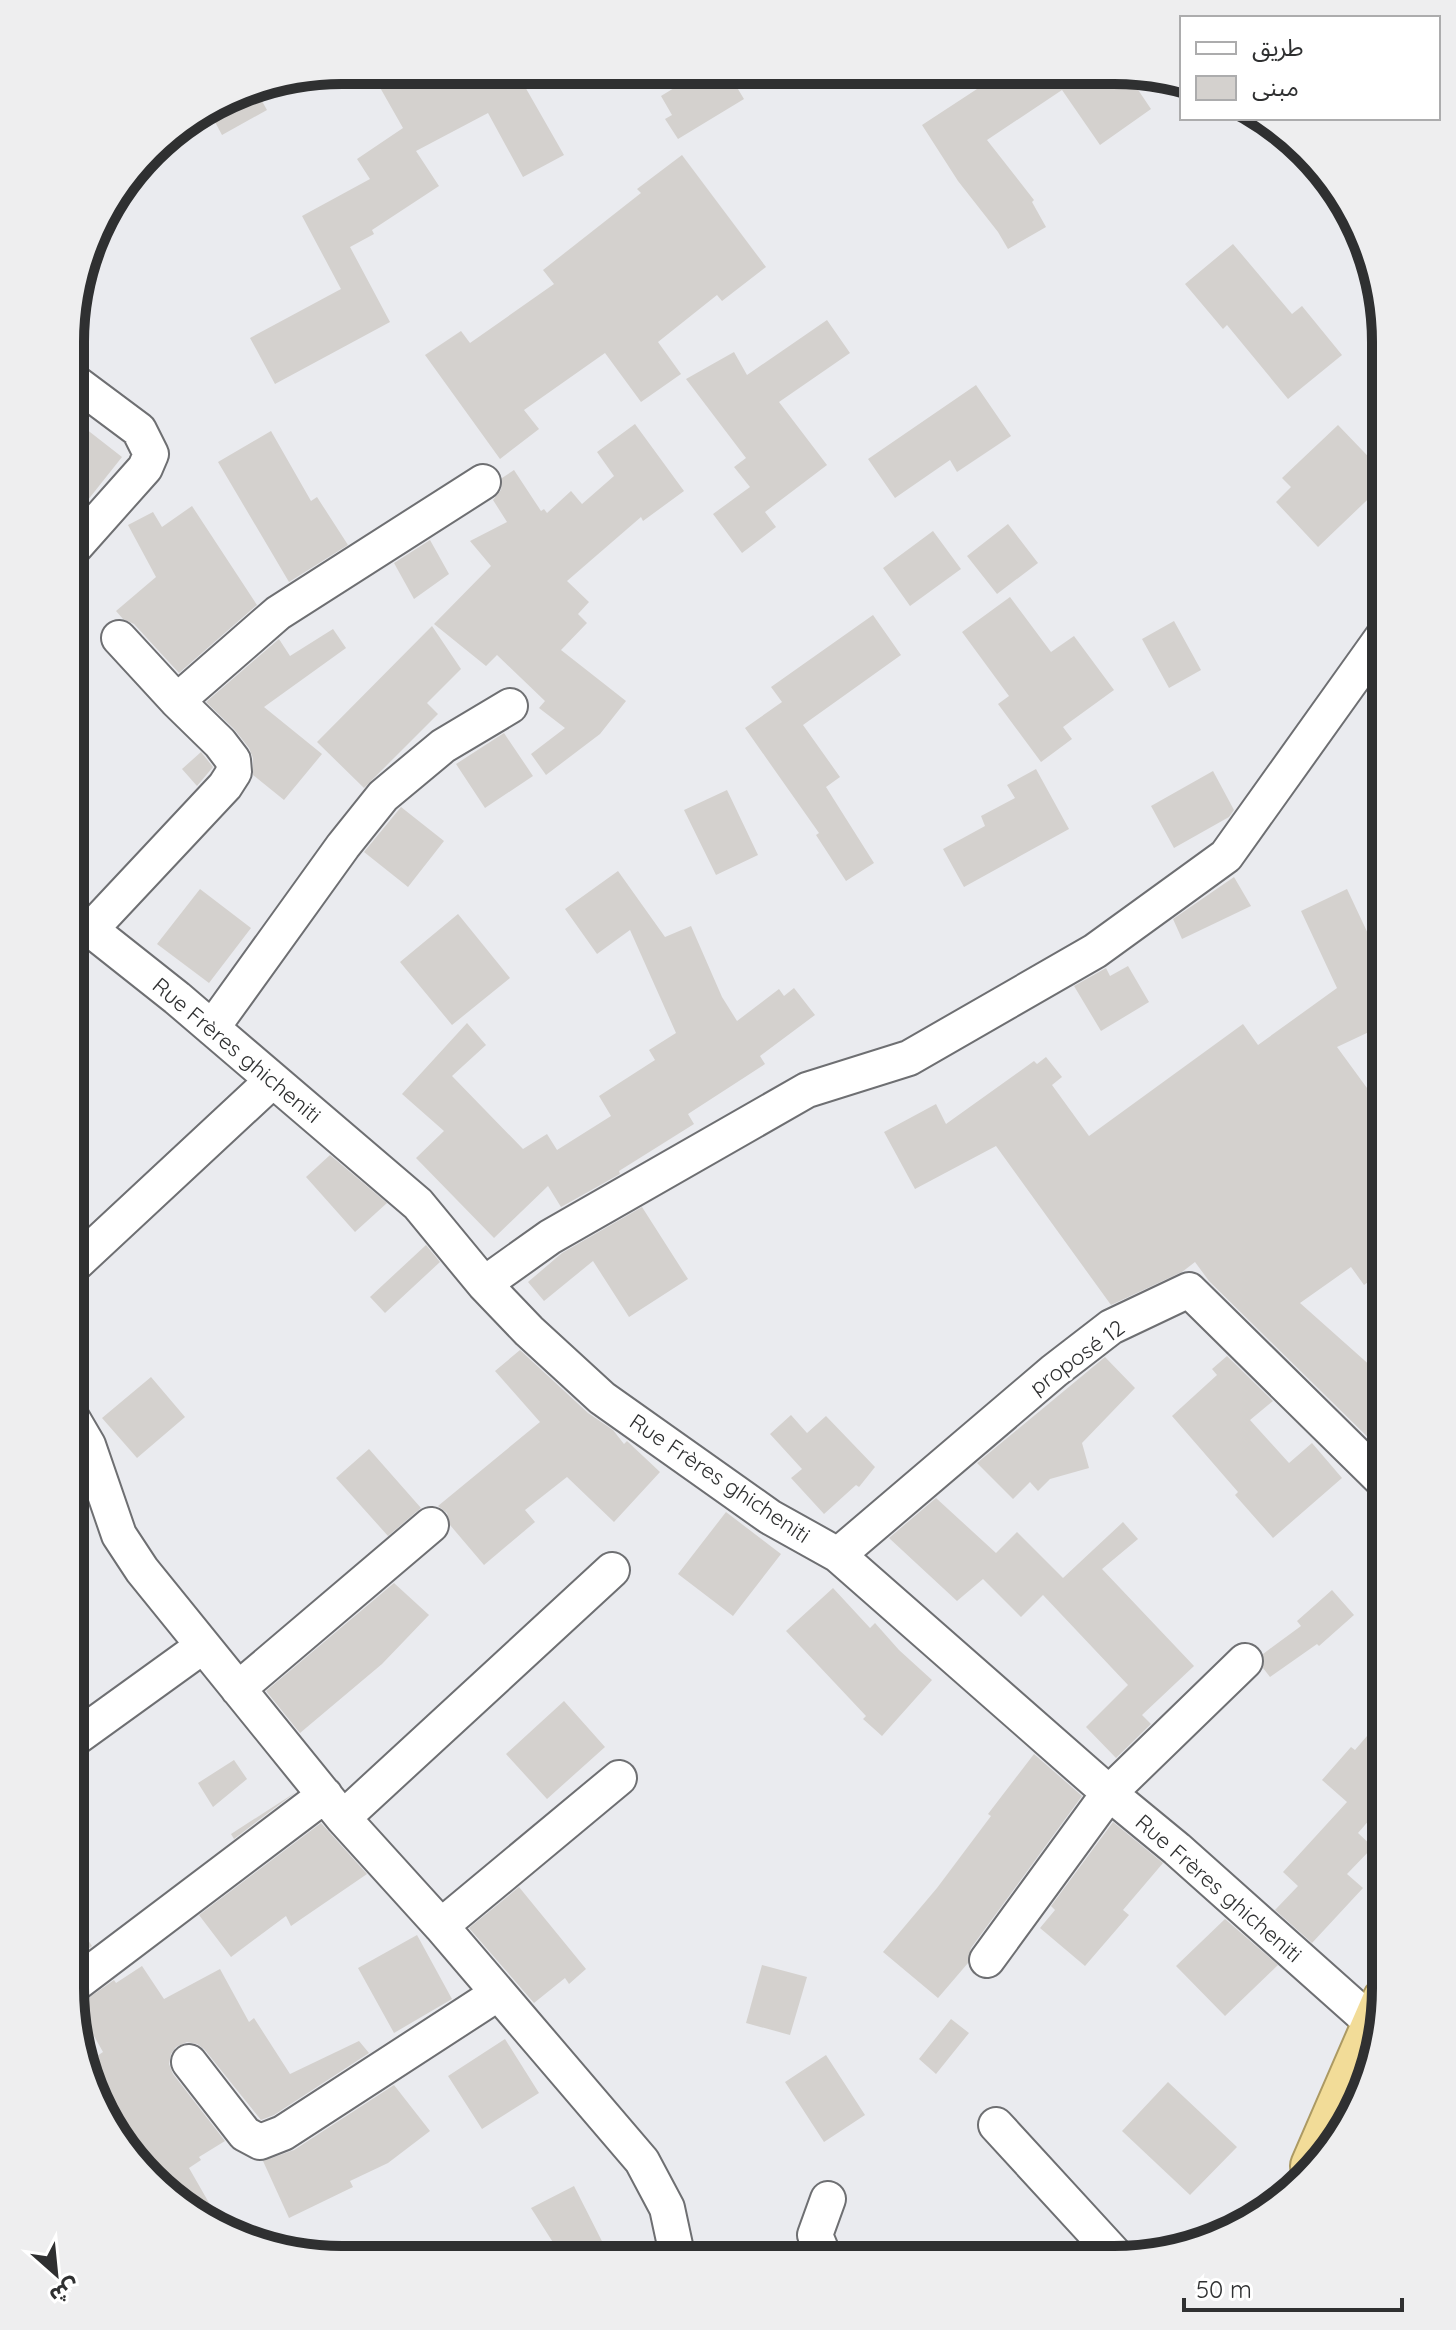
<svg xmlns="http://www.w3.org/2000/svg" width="1456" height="2330" font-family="Quicksand,'Noto Sans Arabic',sans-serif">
<rect width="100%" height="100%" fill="#eaebef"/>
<path fill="#d4d1ce" d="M370,70L516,71L564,155L523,177L488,113L416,151L439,186L372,230L374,234L350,247L390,322L275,384L250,338L341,289L302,216L370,179L357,159L403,128Z
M702,71H727L744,99L678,139L665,119L672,115L661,96Z
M1003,72H1126L1151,109L1100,145L1062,90L987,140L1034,200L1032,202L1046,227L1008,249L998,232L958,181L922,125Z
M254,87L267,110L222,135L208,109L238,90Z
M682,155L766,267L722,301L717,295L658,342L681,374L641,402L605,353L524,410L539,429L500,459L425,355L461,331L470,343L554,284L543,270L641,193L637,189Z
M1233,244L1292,314L1302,306L1342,355L1288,399L1227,325L1223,329L1185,284Z
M827,320L850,353L779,402L827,465L765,512L776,527L742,553L713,514L750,487L734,467L746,458L686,379L734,352L747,375Z
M976,385L1011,436L957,472L950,460L895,498L868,459Z
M72,418L122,457L72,520Z
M635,424L684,491L643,521L641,517L567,581L589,602L578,614L587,623L561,650L626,701L600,734L546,775L531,754L565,728L539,708L545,701L497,655L486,666L434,624L491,566L470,541L507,522L493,500L501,490L502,478L514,470L541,511L544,509L547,513L571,491L582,504L614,476L597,452Z
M1338,425L1386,475V482L1318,547L1276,502L1291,487L1282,478Z
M271,431L311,501L317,497L348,545L289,582L218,462Z
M192,506L257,605L179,673L134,624L123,619L116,611L156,577L128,525L153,512L162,527Z
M1008,524L1038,563L997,594L967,556Z
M933,531L961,569L910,606L883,568Z
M430,540L449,574L414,599L394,563Z
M1010,597L1051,652L1074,636L1114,690L1063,727L1072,739L1041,762L998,704L1009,696L962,632Z
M873,615L901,655L803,725L840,777L826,787L874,863L846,881L816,835L819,833L745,728L782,702L771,687Z
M1174,621L1201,670L1169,688L1142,639Z
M432,626L461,669L427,703L438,714L364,788L317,742Z
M333,629L346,648L264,707L322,754L284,800L253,775V758L249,748L234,729L206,702L279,639L290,656Z
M504,733L533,776L485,808L456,764Z
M201,752L213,767L197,786L182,769Z
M1036,769L1069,829L964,887L943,849L985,826L981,816L1015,798L1007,785Z
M1213,771L1234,810L1229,817L1174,848L1151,806Z
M727,790L758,855L716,875L684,810Z
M401,807L444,841L408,887L364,852Z
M618,871L665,937L691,926L722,997L737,1021L779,989L784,996L794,988L815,1015L760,1056L765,1064L688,1114L694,1124L619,1171L620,1174L561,1207L548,1186L494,1238L416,1158L444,1131L402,1094L467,1023L486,1045L452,1076L523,1149L547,1134L557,1150L611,1116L599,1096L655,1060L649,1050L676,1033L630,930L597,954L565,909Z
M1234,877L1251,906L1182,939L1173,919Z
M200,889L251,928L209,983L157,944Z
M1347,889L1386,972V1024L1337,1047L1386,1114V1269L1364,1285L1351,1267L1300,1303L1373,1368L1386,1355V1455L1209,1281L1195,1262L1182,1272L1111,1305L996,1146L915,1189L884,1132L936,1104L946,1124L1034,1061L1037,1064L1046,1057L1062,1077L1052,1085L1089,1136L1243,1024L1258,1045L1337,988L1301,911Z
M458,914L510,978L452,1025L400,962Z
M1128,966L1149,1002L1101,1031L1074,986L1106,968L1110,976Z
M330,1155L387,1203L355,1232L306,1177Z
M642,1207L688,1279L629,1317L593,1261L544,1301L528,1282L562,1253Z
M426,1245L440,1262L385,1313L370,1297Z
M520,1350L588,1413L613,1430L624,1444L627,1441L660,1472L614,1522L567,1477L525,1510L535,1522L484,1565L450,1525L447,1513L438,1506L540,1422L495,1371Z
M1227,1356L1273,1401L1250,1420L1289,1463L1312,1443L1342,1478L1273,1538L1235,1495L1238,1492L1172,1416L1217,1375L1212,1369Z
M1105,1357L1135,1388L1082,1443L1089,1468L1050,1479L1038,1491L1030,1482L1013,1499L977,1463Z
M151,1377L185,1417L137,1458L102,1418Z
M791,1415L807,1433L826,1416L875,1467L859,1487L856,1485L824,1514L791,1478L802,1469L770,1434Z
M369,1449L421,1508L388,1536L336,1478Z
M936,1498L996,1553L1017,1532L1063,1578L1123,1522L1138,1539L1102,1569L1194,1666L1142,1715L1151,1724L1116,1758L1086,1727L1128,1685L1043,1595L1021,1617L983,1579L957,1601L889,1538Z
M726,1512L781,1554L733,1616L678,1574Z
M394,1583L429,1615L382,1664L300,1733L266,1691Z
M833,1588L870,1628L875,1623L899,1650L932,1680L882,1736L863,1719L866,1716L786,1631Z
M1332,1590L1354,1615L1319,1646L1317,1644L1270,1677L1263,1668V1654L1301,1626L1297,1621Z
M564,1701L605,1747L547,1799L506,1754Z
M1385,1715V1802L1358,1833L1373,1847L1347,1874L1363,1888L1312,1943L1275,1910L1298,1886L1283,1872L1347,1802L1322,1780L1351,1747L1355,1750Z
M1034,1754L1082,1796L971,1948L968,1963L938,1998L883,1952L937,1888L991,1816L988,1814Z
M234,1760L247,1779L213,1807L198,1783Z
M296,1792L234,1839L231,1834Z
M1113,1822L1163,1863L1123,1910L1129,1915L1085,1966L1040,1928L1055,1910L1051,1906Z
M321,1823L367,1874L291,1926L286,1916L231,1957L199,1915Z
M519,1887L586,1969L569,1984L565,1978L534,2003L469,1928Z
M70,1913L92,1946L70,1963Z
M1225,1919L1278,1965L1225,2016L1176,1966Z
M417,1935L452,1999L394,2033L358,1968Z
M762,1965L807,1977L790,2035L746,2023Z
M142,1966L164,1999L220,1969L249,2022L254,2018L290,2074L359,2041L369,2053L274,2115L261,2120L204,2049L197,2044L187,2042L176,2047L171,2054L169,2064L173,2074L225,2141L199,2157L201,2160L189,2168L220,2222L176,2204L90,2092L85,2064L103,2052L77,2006L114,1980L116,1983Z
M951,2019L969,2033L936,2074L919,2059Z
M505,2039L539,2093L482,2129L448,2076Z
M826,2055L865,2115L824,2142L785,2082Z
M1168,2082L1237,2147L1190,2195L1122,2131Z
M394,2085L430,2131L388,2163L350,2181L353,2187L289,2218L263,2161L294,2150Z
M574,2186L611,2259L563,2258L531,2208Z"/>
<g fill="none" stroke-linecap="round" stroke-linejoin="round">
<g stroke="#6e6f72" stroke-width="38">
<path id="minor" d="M72,550L145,468L151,454L139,430L72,380
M177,701L278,613L483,482
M71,914L177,998L418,1204L484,1284L529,1331L602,1398L770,1517L838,1555L1109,1793L1177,1849L1380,2030
M91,929L225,786L234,772L233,760L220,743L177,701L119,638
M212,1028L343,846L383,796L443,746L510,706
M71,1268L273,1080
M484,1284L550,1237L807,1090L909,1058L1095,951L1226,856L1386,632
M71,1416L88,1445L119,1535L142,1570L343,1818L441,1926L642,2161L667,2208L678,2259
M838,1555L1054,1371L1111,1327L1189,1290L1386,1484
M238,1689L431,1525
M70,1742L203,1646
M343,1818L612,1570
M441,1926L619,1778
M987,1960L1109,1793L1245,1661
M70,1988L325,1795
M189,2062L245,2134L260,2142L283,2133L497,1994
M996,2125L1119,2259
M825,2259L815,2235L828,2199"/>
</g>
<g stroke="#ac9a63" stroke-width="48">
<path id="trunk" d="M1313,2166L1385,2000"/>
</g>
<use href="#minor" stroke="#fff" stroke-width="34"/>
<use href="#trunk" stroke="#f2dc98" stroke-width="44"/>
</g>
<g text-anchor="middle" stroke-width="6" stroke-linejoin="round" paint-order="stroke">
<g font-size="22" fill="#2f3031" stroke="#fff">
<text transform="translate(237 1050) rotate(40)" y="8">Rue Frères ghicheniti</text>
<text transform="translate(1077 1357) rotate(-36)" y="8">proposé 12</text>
<text transform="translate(720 1478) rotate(34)" y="8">Rue Frères ghicheniti</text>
<text transform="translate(1219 1888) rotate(41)" y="8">Rue Frères ghicheniti</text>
</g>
</g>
<path d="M0 0H1456V2330H0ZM342 84H1114A258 258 0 0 1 1372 342V1988A258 258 0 0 1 1114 2246H342A258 258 0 0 1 84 1988V342A258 258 0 0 1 342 84Z" fill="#eeeeef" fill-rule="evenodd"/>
<path fill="none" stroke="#2f3031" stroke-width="10" d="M342 84H1114A258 258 0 0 1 1372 342V1988A258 258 0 0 1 1114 2246H342A258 258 0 0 1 84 1988V342A258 258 0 0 1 342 84Z"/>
<rect x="1180" y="16" width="260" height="104" fill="#ffffff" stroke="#acacad" stroke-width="2"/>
<rect x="1196" y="42" width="40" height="12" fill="#ffffff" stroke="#acacad" stroke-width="2"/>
<text x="1252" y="56" font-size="24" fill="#2f3031">طريق</text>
<rect x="1196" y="76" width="40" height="24" fill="#d4d1ce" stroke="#acacad" stroke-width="2"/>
<text x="1252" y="96" font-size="24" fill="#2f3031">مبنى</text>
<g transform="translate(56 2274) rotate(153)" stroke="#ffffff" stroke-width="6" paint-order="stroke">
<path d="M0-6L14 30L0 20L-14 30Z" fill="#2f3031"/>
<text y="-12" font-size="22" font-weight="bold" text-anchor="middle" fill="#2f3031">ش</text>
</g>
<path d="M1184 2298v12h218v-12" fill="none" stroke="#2f3031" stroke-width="4"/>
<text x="1196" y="2298" font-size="24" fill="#2f3031" stroke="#ffffff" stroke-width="6" paint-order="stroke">50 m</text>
</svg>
